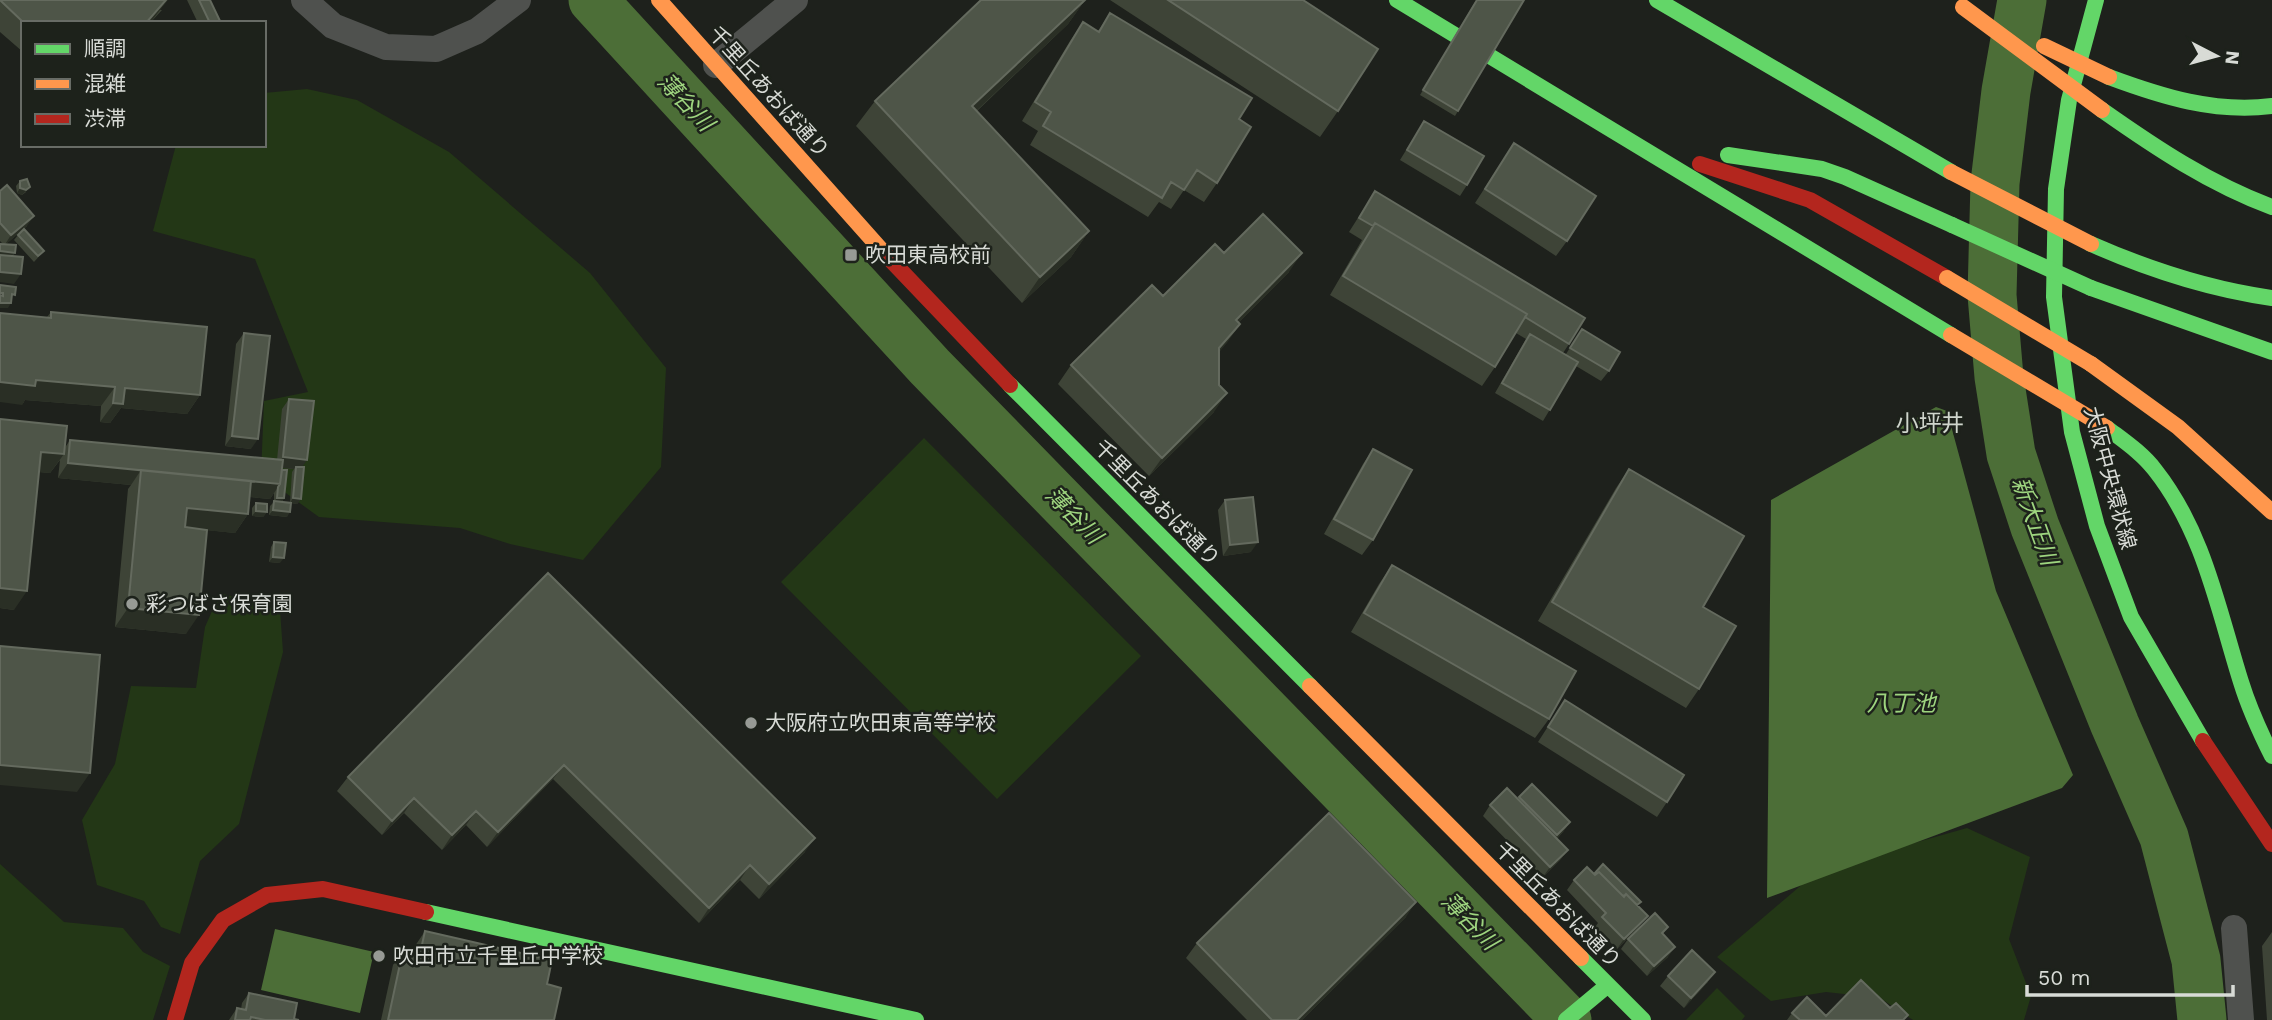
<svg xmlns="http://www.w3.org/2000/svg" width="2272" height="1020" font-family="'Work Sans','Noto Sans JP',sans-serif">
<rect width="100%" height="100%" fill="#1e211c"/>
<path fill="#233716" d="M307,89L357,100L449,152L590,273L666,368L661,467L583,560L510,544L460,528L319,517L261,475L264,401L308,392L255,259L153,231L176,145H264V93Z
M924,438L1141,656L997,799L781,582Z
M220,593L280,610L283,652L239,824L200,861L180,934L161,927L144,901L97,885L82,820L115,764L131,686L196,688L205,627Z
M1967,828L2030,857L2009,939L2031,996L2024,1020H1913L1880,998L1826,992L1771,1001L1717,957L1819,870Z
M0,864L64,922L123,928L143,952L170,966L153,1020H0Z
M1717,988L1745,1016L1742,1020H1686Z"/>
<path fill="#4c6e37" d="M1936,407L1947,411L1996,591L2073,775L2062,788L1767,898L1771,500Z
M275,929L374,952L360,1013L261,990Z"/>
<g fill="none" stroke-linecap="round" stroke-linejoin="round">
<path stroke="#4c6e37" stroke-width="49" d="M593,0L930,367L1567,1020
M2022,0L2006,91L1995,183L1992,295L1999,377L2011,454L2035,527L2115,725L2164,837L2196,960L2202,1020"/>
<path stroke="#4f514e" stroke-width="26" d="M304,0L333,26L386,47L436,49L477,31L518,0
M716,65L795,0
M2234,928L2241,1020"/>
<path stroke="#63d668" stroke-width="16" d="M1397,0L1951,335
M1657,0L1951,172
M2096,0L2069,100L2056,189L2054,297L2072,432L2097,526L2131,617L2203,741
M2109,77C2163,97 2214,113 2272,106
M2102,110C2156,148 2210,184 2272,207
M1728,155L1822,169L1845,177L1952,225
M2091,244C2150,270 2208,289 2272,298
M2091,288L2272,352
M1010,385L1310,686
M2107,428C2124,441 2142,453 2155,470C2204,532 2218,609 2241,682C2249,708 2260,732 2272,756
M426,912L916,1020
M1581,958L1643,1020
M1566,1020L1608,985"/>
<path stroke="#ff974d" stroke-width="16" d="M659,0L885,254
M2091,364L2178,427L2272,512
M1310,686L1581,958"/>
<path stroke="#b3261e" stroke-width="16" d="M1700,164L1810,200L1947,278
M885,254L1010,385
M2203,741L2272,844
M175,1020L192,963L223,920L267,895L323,889L426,912"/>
<path stroke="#63d668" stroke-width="16" d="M1952,225L2091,288"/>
<path stroke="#ff974d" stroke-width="16" d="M1963,7L2102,110
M2044,46L2109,77
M1951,172L2091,244
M1947,278L2091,364
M1951,335L2107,428"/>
</g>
<path fill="#3e4437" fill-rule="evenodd" d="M0,0L162,10L150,23H23V52L0,32Z
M187,0H210L221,23H198Z
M1085,0L1068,24L977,111L1089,231L1071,257L1022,303L856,126L875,101Z
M1110,0H1303L1338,111L1320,137Z
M1476,0L1458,111L1455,116L1420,95Z
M1110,13L1239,119L1217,183L1204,202L1184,190L1171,209L1159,202L1148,217L1030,145L1038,131L1022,121L1070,41L1083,22L1098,31Z
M1424,121L1467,185L1460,196L1400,160Z
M1514,143L1567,241L1556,256L1475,203Z
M20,181L26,192L22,195L17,193L16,186Z
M0,191L27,226L6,244L15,253L13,256L14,284L3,244L0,241Z
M1375,191L1569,344L1563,353L1566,354L1582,329L1609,371L1601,381L1576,366L1543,421L1495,393L1526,339L1516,333L1495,367L1482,386L1330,295L1362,240L1349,232Z
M18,235L44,251L34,262L14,240Z
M1224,253L1289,272L1239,322L1240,324L1219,352L1214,412L1149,476L1058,384L1071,365L1163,296Z
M51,312L200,395L187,414L121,408L110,423L100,422L101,406L25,400L22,405L47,317Z
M244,333L251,449L225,446L236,344Z
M289,399L302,467L301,499L297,504L291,503L287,517L269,515L270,506L274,502V493L270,499L250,497L248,514L235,533L207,530L186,634L115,627L128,489L131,485L58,478L60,460L50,473L39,472L14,610L0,608V419L64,449L70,440L277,460L282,409ZM282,468L294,469L292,472L290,503L282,502L284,498Z
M1373,449V540L1362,555L1324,534L1363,464Z
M1629,469L1703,607L1699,689L1686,708L1538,621L1616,488Z
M1225,500L1251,552L1223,556L1218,510Z
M256,503L267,512L263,517L252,516V508Z
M274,542L280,563L269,562L271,547Z
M1392,565L1549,719L1535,738L1351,632L1379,584Z
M548,573L805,852L759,899L740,880L699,923L553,779L487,847L466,825L442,850L404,813L382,835L337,791L348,777Z
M1565,700L1667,802L1657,817L1538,742Z
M1532,784L1570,822L1563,832L1557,839L1568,850L1560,860L1543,877L1483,816L1490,805L1518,799Z
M1594,874L1638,906L1640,926L1617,949L1595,927L1598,923L1567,890L1574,880Z
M1406,917L1302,1020H1247L1186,958L1197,943Z
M1668,927L1663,934L1668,957L1647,976L1621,949L1628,939Z
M425,931L547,984L554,1020H381L393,965L403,950L413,952L415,946Z
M2272,932V1020H2267L2262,946Z
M1668,976L1708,982L1684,1008L1660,986Z
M249,993L294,1019L299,1020H229L237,1008L241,1009L242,1003Z
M1890,1008L1908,1015L1904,1020H1787L1792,1013L1826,1016Z"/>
<path fill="#2a2f25" d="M166,0H168L150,23H146Z
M1085,0L1068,24L954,132L972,106Z
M30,187L22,195L17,193L20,188Z
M34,216L27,226L4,246L11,235Z
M1089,231L1071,257L1022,303L1040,277Z
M0,251L15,253L11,258L0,257Z
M1302,253L1289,272L1223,338L1236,320Z
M0,272L21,274L14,284L0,282Z
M0,303H11L8,308H0Z
M1240,324L1227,343L1206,367L1219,348Z
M36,380L115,387L101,406L25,400L22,405L0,402V382Z
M125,388L200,395L187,414L121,408L110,423L100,422Z
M1227,393L1214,412L1149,476L1162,458Z
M232,436L258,439L251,449L225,446Z
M41,452L64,454L50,473L27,471Z
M283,457L307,460L300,470L296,467L294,469L276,467Z
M68,463L141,470L131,485L58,478Z
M141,470L280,484L270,499L140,486Z
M277,498H284L281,503H273Z
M293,498L301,499L297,504L290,503Z
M187,508L248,514L235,533L173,527Z
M273,510L290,512L287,517L269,515Z
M256,511L267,512L263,517L252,516Z
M1258,542L1251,552L1223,556L1230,545Z
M273,557L284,558L280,563L269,562Z
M0,588L27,591L14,610L0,608Z
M128,608L199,615L186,634L115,627Z
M0,765L90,773L77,792L0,785Z
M564,765L553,779L487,847L498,832Z
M414,798L404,813L382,835L392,821Z
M476,811L466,825L442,850L452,835Z
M1570,822L1563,832L1550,846L1557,835Z
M815,838L805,852L759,899L769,884Z
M1568,850L1560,860L1543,877L1550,867Z
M750,865L740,880L699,923L709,908Z
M1416,902L1406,917L1302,1020H1297Z
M1648,916L1640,926L1617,949L1624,939Z
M1675,947L1668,957L1647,976L1654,966Z
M1715,972L1708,982L1684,1008L1691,998Z"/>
<path fill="#4e5548" stroke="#646a5e" stroke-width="2" d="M0,0H166L146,23H24Z
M199,0H210L221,23H210Z
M981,0H1085L972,106L1089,231L1040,277L875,101Z
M1168,0H1303L1378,49L1338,111Z
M1477,0H1524L1458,111L1423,90Z
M1110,13L1252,98L1239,119L1251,127L1217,183L1197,170L1184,190L1171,182L1162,198L1043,126L1051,112L1035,102L1083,22L1099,32Z
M1424,121L1484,156L1467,185L1407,150Z
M1514,143L1596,196L1567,241L1485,189Z
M27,179L30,187L26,190L20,188V181Z
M7,185L34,216L11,235L0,223V191Z
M1375,191L1585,318L1569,344L1525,317L1527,314L1375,223L1373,226L1359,218Z
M1263,214L1302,253L1236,320L1240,324L1219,348V385L1227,393L1162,458L1071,365L1152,285L1163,296L1215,244L1224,253Z
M1375,223L1527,314L1495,367L1343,276Z
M24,229L44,251L38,256L18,235Z
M0,244L16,245L15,253L0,251Z
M0,255L23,257L21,274L0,272Z
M0,285L16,287L15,295L12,294L11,303H0V295L3,296V293H0Z
M51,312L207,327L200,395L125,388L123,404L113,403L115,387L36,380L35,386L0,382V313L51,318Z
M1582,329L1620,352L1609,371L1570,348Z
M244,333L270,336L258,439L232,436Z
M1530,334L1578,362L1550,410L1502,383Z
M289,399L314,401L307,460L283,457Z
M0,419L67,426L64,454L41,452L27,591L0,588Z
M70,440L283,460L280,484L68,463Z
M1373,449L1412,470L1373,540L1334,519Z
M296,467H304L301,499L293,498Z
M1629,469L1744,536L1703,607L1736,626L1699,689L1552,602Z
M141,470L251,481L248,514L187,508L185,527L207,530L199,615L128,608Z
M282,470H287L284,498H277L278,487L280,484Z
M1253,497L1258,542L1230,545L1225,500Z
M274,501L291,503L290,512L273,510Z
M256,503L267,504V512L256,511Z
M274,542L286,543L284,558L273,557Z
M1392,565L1576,671L1549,719L1364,613Z
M548,573L815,838L769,884L750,865L709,908L564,765L498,832L476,811L452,835L414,798L392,821L348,777Z
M0,646L100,655L90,773L0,765Z
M1565,700L1684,775L1667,802L1548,727Z
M1532,784L1570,822L1557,835L1519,797Z
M1507,788L1568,850L1550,867L1490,805Z
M1329,813L1416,902L1297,1020H1272L1197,943Z
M1603,864L1641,902L1637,905L1626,894L1624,896L1622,895L1599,872L1595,875L1594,874Z
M1587,867L1595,875L1599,872L1624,897L1626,894L1648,916L1624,939L1602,917L1606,913L1574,880Z
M1655,913L1668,927L1662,933L1675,947L1654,966L1628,939Z
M425,931L552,960L547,984L561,988L554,1020H388L403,950L420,954Z
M1692,950L1715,972L1691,998L1668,976Z
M1861,980L1890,1008L1896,1003L1908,1015L1903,1020H1800L1792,1013L1807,997L1826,1016Z
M249,993L297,1003L294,1019L299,1020H265L251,1017L250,1020H235L237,1008L246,1010Z"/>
<g fill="#979a95" stroke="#1d221b" stroke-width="2.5">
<rect x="844" y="248" width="14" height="14" rx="3.5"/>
<circle cx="132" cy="604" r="7"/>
<circle cx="751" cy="723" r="7"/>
<circle cx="379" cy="956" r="7"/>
</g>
<g text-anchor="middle" stroke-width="5" stroke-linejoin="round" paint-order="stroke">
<g font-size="21" fill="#d8dbd6" stroke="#1d221b">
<text transform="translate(769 92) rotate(48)" y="7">千里丘あおば通り</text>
<text transform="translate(2110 478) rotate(75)" y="7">大阪中央環状線</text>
<text transform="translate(1157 503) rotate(45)" y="7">千里丘あおば通り</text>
<text transform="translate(1558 905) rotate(45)" y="7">千里丘あおば通り</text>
</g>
<g font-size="21" fill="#d8dbd6" stroke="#1d221b" text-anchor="start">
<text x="865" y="262">吹田東高校前</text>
<text x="146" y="611">彩つばさ保育園</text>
<text x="765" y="730">大阪府立吹田東高等学校</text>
<text x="393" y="963">吹田市立千里丘中学校</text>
</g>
<g font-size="23" font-style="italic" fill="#9ed57f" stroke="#1d221b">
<text transform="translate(686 102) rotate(47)" y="8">薄谷川</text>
<text transform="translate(1074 515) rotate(46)" y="8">薄谷川</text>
<text transform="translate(2035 521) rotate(70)" y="8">新大正川</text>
<text x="1901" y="711">八丁池</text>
<text transform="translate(1470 921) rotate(46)" y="8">薄谷川</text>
</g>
<g font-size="23" fill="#cfd5cc" stroke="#1d221b">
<text x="1930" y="431">小坪井</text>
</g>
</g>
<rect x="21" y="21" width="245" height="126" fill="#1d221b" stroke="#686c66" stroke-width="2"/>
<rect x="35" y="44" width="35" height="10" fill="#63d668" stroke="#686c66" stroke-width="2"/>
<text x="84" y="56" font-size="21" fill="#d8dbd6">順調</text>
<rect x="35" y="79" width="35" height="10" fill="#ff974d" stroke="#686c66" stroke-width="2"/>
<text x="84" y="91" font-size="21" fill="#d8dbd6">混雑</text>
<rect x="35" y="114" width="35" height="10" fill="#b3261e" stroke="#686c66" stroke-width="2"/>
<text x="84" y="126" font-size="21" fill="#d8dbd6">渋滞</text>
<g transform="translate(2216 56) rotate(96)" stroke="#1d221b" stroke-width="5" paint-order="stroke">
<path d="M0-5L12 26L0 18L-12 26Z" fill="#d8dbd6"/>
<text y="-10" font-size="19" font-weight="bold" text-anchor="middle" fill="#d8dbd6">N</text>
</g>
<path d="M2027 985v10h206v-10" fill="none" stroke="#d8dbd6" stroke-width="3.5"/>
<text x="2038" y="985" font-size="21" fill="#d8dbd6" stroke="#1d221b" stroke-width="5" paint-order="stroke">50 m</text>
</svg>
